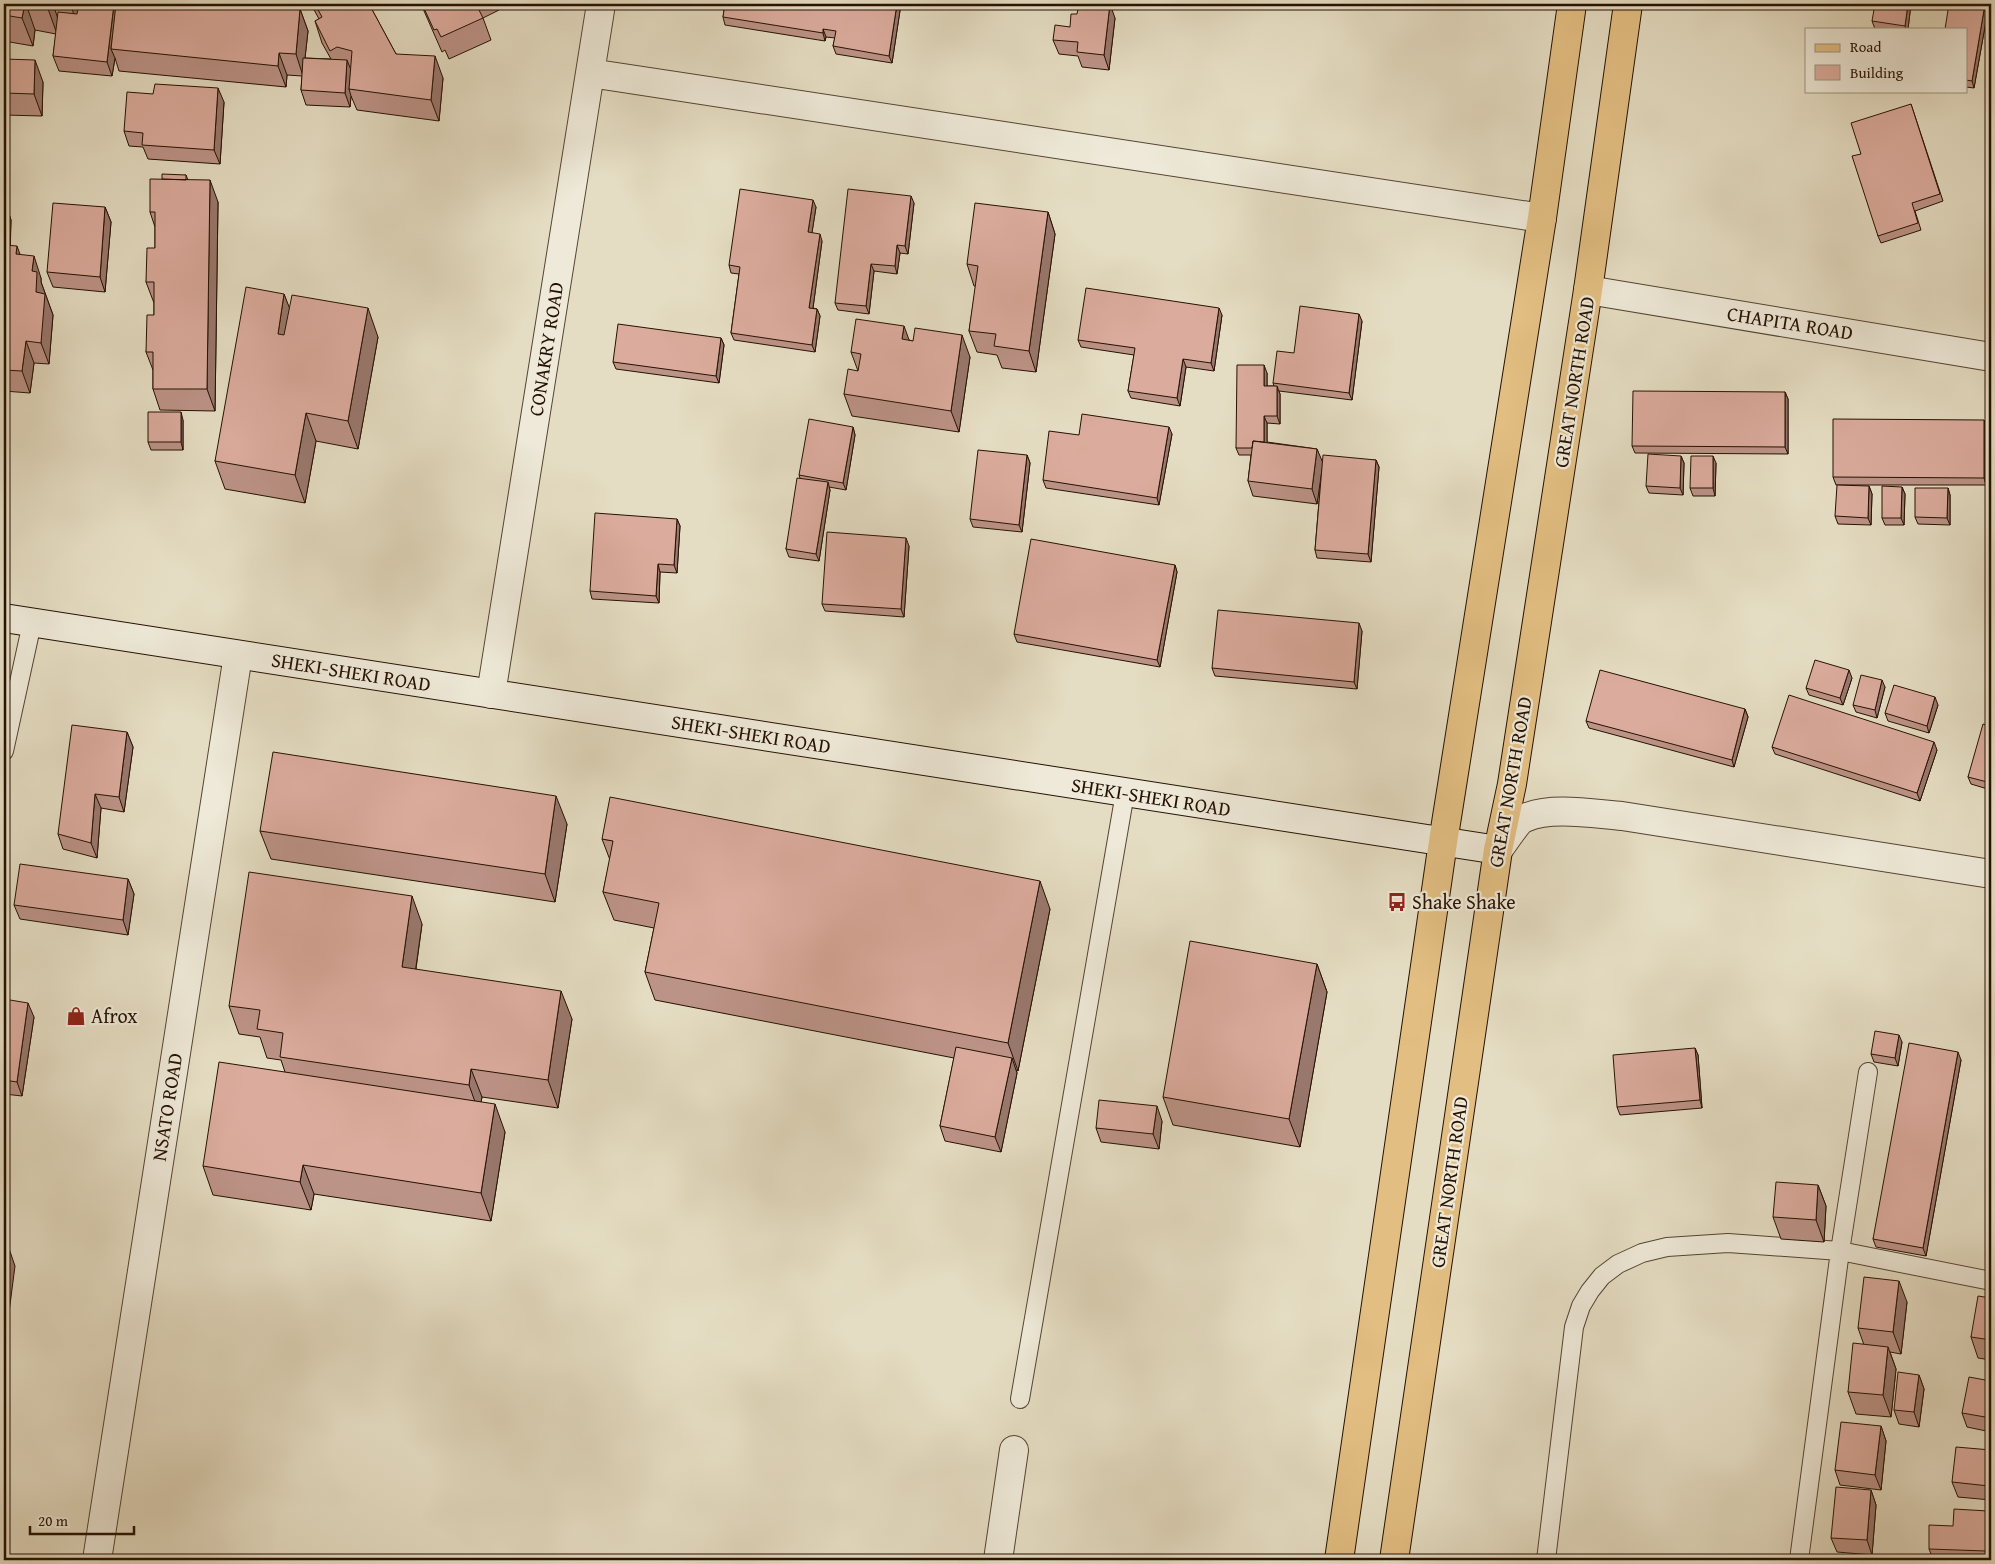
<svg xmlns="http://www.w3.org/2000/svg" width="1995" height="1564" font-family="'Gentium Book Plus',serif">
<rect width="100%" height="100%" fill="#e5ddc3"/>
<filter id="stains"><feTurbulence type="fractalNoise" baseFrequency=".004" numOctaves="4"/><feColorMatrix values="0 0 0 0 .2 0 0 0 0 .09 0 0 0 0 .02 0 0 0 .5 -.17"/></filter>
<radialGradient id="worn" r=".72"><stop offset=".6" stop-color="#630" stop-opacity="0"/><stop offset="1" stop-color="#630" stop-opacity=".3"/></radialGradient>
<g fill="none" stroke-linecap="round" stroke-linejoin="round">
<g stroke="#554432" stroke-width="20">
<path id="lane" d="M4,751L32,623
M1020,1399L1125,793
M1546,1560L1574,1327L1581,1306L1590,1291L1602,1276L1618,1264L1642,1253L1667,1247L1728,1243L1840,1251L1991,1281
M1799,1560L1840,1251L1868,1072"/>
</g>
<g stroke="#554432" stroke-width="30">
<path id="street" d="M590,73L1542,218
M1588,290L1991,357
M491,694L601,4
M1498,850C1504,843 1517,821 1525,818C1550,806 1595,814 1622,816L1991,874
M97,1560L238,655
M998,1560L1014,1450"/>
</g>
<g stroke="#251102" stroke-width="30">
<path id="secondary" d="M4,618L1498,850"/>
</g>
<g stroke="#251102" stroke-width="30">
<path id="primary" d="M1339,1560L1443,842L1542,218L1572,4
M1394,1560L1498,850L1512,784L1588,290L1628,4"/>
</g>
<use href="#lane" stroke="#eee9d8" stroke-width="18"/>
<use href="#street" stroke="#eee9d8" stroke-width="28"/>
<use href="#secondary" stroke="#eee9d8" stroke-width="28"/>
<use href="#primary" stroke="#e2be82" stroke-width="28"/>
</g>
<path fill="#bc9387" stroke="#251102" d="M4,4H246L300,9L308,31L305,58L331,59L322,43L315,21L319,19L311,4H369L396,54L443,78L439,121L357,110L351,96L350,107L306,105L301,90L302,76L287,75L286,87L119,71L115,58L112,76L59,71L53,56L56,34L35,30L33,46L4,41Z
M421,4H497L499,10L483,18L491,40L449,59L445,50L442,52Z
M725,4H901L892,63L836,54L833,46L835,38L826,37L825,41L725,25L723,17Z
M1179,4H1202L1201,6Z
M1911,4L1908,29H1875L1872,21Z
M1949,4H1989L1974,88L1966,87V29Z
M1115,18L1109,70L1082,67L1078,56L1059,54L1053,40L1070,27Z
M4,59L43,82L42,116L4,115Z
M224,102L220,164L148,159L143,147L129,146L124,131Z
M1911,104L1943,201L1915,211L1921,230L1881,243L1878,236L1861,154Z
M186,175L188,180L218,202L215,411L160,410L153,389V370L146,352L154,315V303L146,282L155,248V227L150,212L162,179Z
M914,203L908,254L900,253L897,274L874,271L869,314L838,310L835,303Z
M4,205H6L11,220L10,245L21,255L41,278V282L53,315L49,364L34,363L30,393L4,391Z
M105,207L111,222L105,292L53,287L47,272Z
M816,207L812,232L822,241L813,308L817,309L820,316L815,352L734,340L731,333L739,274L731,273L729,265Z
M1048,212L1055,234L1036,372L1002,368L997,355L977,352L969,331L976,286H974L967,264Z
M284,294L289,308L378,337L358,449L316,441L305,503L225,489L215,461Z
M1222,315L1214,371L1186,367L1180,406L1131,398L1128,391L1134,355L1081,347L1078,340Z
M1362,321L1352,400L1279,391L1280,394V424L1267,423V442L1317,449L1322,463L1376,460L1379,467L1371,562L1317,558L1315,550L1322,465L1317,504L1253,496L1248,481L1251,455H1239L1236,448L1267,373V386H1274L1273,383Z
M721,338L724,345L719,383L616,369L613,362Z
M909,340L970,357L959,432L852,416L844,394L858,371L851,352Z
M1785,392L1788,399V454L1635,453L1632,446Z
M183,420V450H151L148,442Z
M853,427L855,435L846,490L829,487L830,490L819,561L789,557L786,549L800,478L799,475Z
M1986,427V485H1836L1833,477Z
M1172,434L1159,505L1046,488L1043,480L1079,435Z
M1027,455L1030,463L1022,532L973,527L970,519Z
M1681,456L1684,463L1683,495L1649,493L1646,486Z
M1716,463L1715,496H1693L1690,488Z
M1869,486L1872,494L1871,525L1838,524L1835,516Z
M1902,487L1905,494L1904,525H1885L1882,518Z
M1948,488L1950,495V525L1918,524L1915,517Z
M677,519L680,526L677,573L660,572L659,603L592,599L590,591Z
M909,546L904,617L825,611L822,604Z
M1175,565L1177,572L1160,667L1017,642L1014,634Z
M1362,631L1357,689L1215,676L1212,668Z
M1852,678L1843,705L1809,695L1806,688Z
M1885,687L1877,718L1856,712L1853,705Z
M1938,705L1929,733L1888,721L1885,713Z
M1745,709L1748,717L1734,767L1589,728L1586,721Z
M1991,727V790L1971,784L1968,777Z
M127,732L133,747L124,812L101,808L97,858L63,849L58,834Z
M1772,747L1937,750L1920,801L1775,754Z
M567,824L555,902L271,859L260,831Z
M602,839L1050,909L1018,1071L1016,1070L1017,1073L1001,1152L945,1141L940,1126L954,1058L655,1000L645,972L654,928L614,920L603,892L610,860Z
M128,879L134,894L128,935L20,919L14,905Z
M422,924L416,969L572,1019L558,1108L482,1097L481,1102L505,1132L491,1221L314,1194L311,1210L213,1195L203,1166L285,1072L281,1060L267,1058L260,1037L239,1034L229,1006Z
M1317,964L1327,992L1300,1147L1173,1125L1163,1097Z
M4,999L34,1017L22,1096L4,1094Z
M1902,1042L1898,1066L1874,1062L1871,1054Z
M1695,1048L1698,1055L1702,1108L1620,1115L1617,1107Z
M1961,1060L1926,1256L1876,1247L1873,1239Z
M1162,1121L1159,1149L1101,1142L1096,1128Z
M1818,1185L1826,1206L1824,1242L1781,1239L1773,1217Z
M1991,1298V1360L1978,1358L1971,1337Z
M1907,1302L1901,1354L1890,1352L1896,1369L1891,1417L1856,1414L1848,1392L1864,1345L1858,1328Z
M1919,1375L1924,1389L1919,1427L1899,1424L1894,1410Z
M1991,1381V1432L1967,1427L1962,1413Z
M1881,1426L1886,1441L1881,1490L1840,1485L1835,1470Z
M1991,1450V1500L1958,1497L1952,1482Z
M1871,1490L1876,1505L1872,1555L1837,1552L1831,1538Z
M1988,1511L1991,1519V1560H1903L1933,1559L1929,1549L1953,1526Z"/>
<path fill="#99786e" stroke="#251102" d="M25,4H26L35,30L33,46L22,18Z
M47,4H53L59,22L57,34L47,6Z
M70,4H81L78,25Z
M114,4H118L111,49L115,58L112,76L107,62Z
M897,4H901L892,63L889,56Z
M1110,4L1115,18L1109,70L1104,55Z
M1908,4H1911L1908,29H1906L1905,26Z
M1985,4H1989L1974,88L1972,81Z
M300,9L308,31L303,76L296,54Z
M823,29L826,37L825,41L823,33Z
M279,53L287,75L286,87L278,66Z
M435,56L443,78L439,121L431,100Z
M35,60L43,82L42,116L34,94Z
M347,60L353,75L349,89L351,96L350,107L345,93Z
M218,88L224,102L220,164L214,150Z
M210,180L218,202L215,411L207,389Z
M911,196L914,203L908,254L905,246Z
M813,200L816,207L811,239L808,232Z
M6,205L11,220L10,259L4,244Z
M105,207L111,222L105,292L100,277Z
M1048,212L1055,234L1036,372L1029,351Z
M820,234L822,241L812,315L809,308Z
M897,245L900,253L897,274L895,266Z
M17,246L25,268L16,254Z
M34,256L41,278V282L53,315L49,364L41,343L36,292L32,271Z
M871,264L874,271L869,314L866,306Z
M284,294L295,322L288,362L278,334Z
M368,308L378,337L358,449L348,421Z
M1219,308L1222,315L1214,371L1211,363Z
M817,309L820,316L815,352L812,345Z
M1359,314L1362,321L1352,400L1349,393Z
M904,326L912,348L902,339Z
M962,335L970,357L959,432L951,411Z
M721,338L724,345L719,383L716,376Z
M26,341L34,363L30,393L22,371Z
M1183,359L1186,367L1180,406L1177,398Z
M1264,365L1267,373V394L1264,386Z
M1277,386L1280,394V424L1277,416Z
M1785,392L1788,399V454L1785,447Z
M181,412L183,420V450L181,442Z
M306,413L316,441L305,503L295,475Z
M1264,416L1267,423V455L1264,448Z
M1984,420L1986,427V485L1984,478Z
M853,427L855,435L846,490L843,483Z
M1169,427L1172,434L1159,505L1157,498Z
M1317,449L1323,463L1317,504L1312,489Z
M1027,455L1030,463L1022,532L1019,525Z
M1681,456L1684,463L1683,495L1680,488Z
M1713,456L1716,463L1715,496L1713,488Z
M1376,460L1379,467L1371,562L1368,554Z
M828,482L830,490L819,561L816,554Z
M1869,486L1872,494L1871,525L1868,518Z
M1902,487L1905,494L1904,525L1901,518Z
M1948,488L1950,495V525L1947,518Z
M677,519L680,526L677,573L674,565Z
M906,538L909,546L904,617L901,609Z
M658,564L660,572L659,603L656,596Z
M1175,565L1177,572L1160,667L1157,660Z
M1359,623L1362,631L1357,689L1354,682Z
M1849,670L1852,678L1843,705L1840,698Z
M1882,680L1885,687L1877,718L1875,710Z
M1935,697L1938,705L1929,733L1927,726Z
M1745,709L1748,717L1734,767L1732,760Z
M127,732L133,747L124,812L119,797Z
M1934,742L1937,750L1920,801L1917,793Z
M95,794L101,808L97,858L91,843Z
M556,796L567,824L555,902L545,874Z
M128,879L134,894L128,935L123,920Z
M1040,881L1050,909L1018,1071L1008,1043Z
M412,896L422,924L412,995L402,967Z
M1317,964L1327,992L1300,1147L1289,1119Z
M561,991L572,1019L558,1108L548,1080Z
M28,1003L34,1017L22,1096L17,1082Z
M1899,1035L1902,1042L1898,1066L1895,1058Z
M1695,1048L1698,1055L1702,1108L1700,1100Z
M1958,1052L1961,1060L1926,1256L1923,1248Z
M1012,1058L1017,1073L1001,1152L995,1137Z
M471,1069L482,1097L479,1113L469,1085Z
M495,1104L505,1132L491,1221L481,1193Z
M1157,1106L1162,1121L1159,1149L1153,1134Z
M303,1165L314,1194L311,1210L300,1182Z
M1818,1185L1826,1206L1824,1242L1816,1220Z
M5,1237L15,1266L4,1351V1246Z
M1899,1281L1907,1302L1901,1354L1893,1332Z
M1888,1347L1896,1369L1891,1417L1883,1395Z
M1919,1375L1924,1389L1919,1427L1914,1412Z
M1881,1426L1886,1441L1881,1490L1875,1475Z
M1991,1459V1493L1989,1486Z
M1871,1490L1876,1505L1872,1555L1867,1540Z
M1988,1511L1991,1519V1560H1990L1986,1551Z"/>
<path fill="#dbab9d" stroke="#251102" d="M4,4H25L22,18L4,15Z
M36,4H47V6Z
M79,4H114L107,62L53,56L58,12L77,14Z
M116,4H246L300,9L296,54L279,53L278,66L111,49Z
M315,4H369L396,54L435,56L431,100L349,89L352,51L337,47L330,51L315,21L322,17Z
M422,4H476L483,18L441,37L437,29L434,30Z
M725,4H897L889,56L833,46L836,31L823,29V33L723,17Z
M1079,4H1110L1104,55L1077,52L1078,42L1053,40L1055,25L1070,27L1071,14H1077Z
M1875,4H1908L1905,26L1872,21Z
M1949,4H1985L1972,81L1966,80V29H1945Z
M303,58L347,60L345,93L301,90Z
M4,59L35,60L34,94L4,93Z
M155,84L218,88L214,150L142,145L143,133L124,131L127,92L153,94Z
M1911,104L1940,194L1912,203L1918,223L1878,236L1852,156L1861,154L1851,123Z
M162,174L186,175V180L162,179Z
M150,179L210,180L207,389H153V352H146L147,315H154V282H146L147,248H155V212H150Z
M740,189L813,200L808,232L820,234L809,308L817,309L812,345L731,333L740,267L729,265Z
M848,189L911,196L905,246L897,245L895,266L871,264L866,306L835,303Z
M53,203L105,207L100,277L47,272Z
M975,203L1048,212L1029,351L994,346L996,334L969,331L978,266L967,264Z
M4,205H6L4,244Z
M4,245L17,246L16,254L34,256L32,271L37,272L36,292L45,294L41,343L26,341L22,371L4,370Z
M246,287L284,294L278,334L284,335L292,295L368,308L348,421L306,413L295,475L215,461Z
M1086,288L1219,308L1211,363L1183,359L1177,398L1128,391L1135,348L1078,340Z
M1300,306L1359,314L1349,393L1273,383L1277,351L1294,353Z
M856,319L904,326L902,339L913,341L915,328L962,335L951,411L844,394L848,369L858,371L861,354L851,352Z
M618,324L721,338L716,376L613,362Z
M1237,365H1264V386H1277V416H1264V442L1253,441L1252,448H1236Z
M1633,391L1785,392V447L1632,446Z
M148,412H181V442H148Z
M1082,414L1169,427L1157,498L1043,480L1049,431L1079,435Z
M809,419L853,427L843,483L799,475Z
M1833,419L1984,420V478L1833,477Z
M1253,441L1317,449L1312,489L1248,481Z
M978,450L1027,455L1019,525L970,519Z
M1648,454L1681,456L1680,488L1646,486Z
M1323,455L1376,460L1368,554L1315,550Z
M1691,456H1713V488H1690Z
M797,478L828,482L816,554L786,549Z
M1837,485L1869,486L1868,518L1835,516Z
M1882,486L1902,487L1901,518H1882Z
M1915,488H1948L1947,518L1915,517Z
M595,513L677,519L674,565L658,564L656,596L590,591Z
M827,532L906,538L901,609L822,604Z
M1031,539L1175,565L1157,660L1014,634Z
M1218,610L1359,623L1354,682L1212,668Z
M1815,660L1849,670L1840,698L1806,688Z
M1600,670L1745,709L1732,760L1586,721Z
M1861,675L1882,680L1875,710L1853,705Z
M1894,685L1935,697L1927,726L1885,713Z
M1789,695L1934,742L1917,793L1772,747Z
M1983,724L1991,727V783L1968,777Z
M72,725L127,732L119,797L95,794L91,843L58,834Z
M273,752L556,796L545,874L260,831Z
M610,797L1040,881L1008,1043L645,972L659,903L603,892L613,841L602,839Z
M20,864L128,879L123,920L14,905Z
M249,872L412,896L402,967L561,991L548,1080L471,1069L469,1085L280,1057L283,1033L257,1029L260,1010L229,1006Z
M1190,941L1317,964L1289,1119L1163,1097Z
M4,999L28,1003L17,1082L4,1080Z
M1875,1031L1899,1035L1895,1058L1871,1054Z
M1909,1043L1958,1052L1923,1248L1873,1239Z
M956,1047L1012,1058L995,1137L940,1126Z
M1695,1048L1700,1100L1617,1107L1613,1055Z
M219,1062L495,1104L481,1193L303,1165L300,1182L203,1166Z
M1099,1100L1157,1106L1153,1134L1096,1128Z
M1776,1182L1818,1185L1816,1220L1773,1217Z
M1864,1277L1899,1281L1893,1332L1858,1328Z
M1978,1296L1991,1298V1340L1971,1337Z
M1853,1343L1888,1347L1883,1395L1848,1392Z
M1898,1372L1919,1375L1914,1412L1894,1410Z
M1969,1377L1991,1381V1418L1962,1413Z
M1841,1422L1881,1426L1875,1475L1835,1470Z
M1956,1447L1991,1450L1989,1486L1952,1482Z
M1836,1487L1871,1490L1867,1540L1831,1538Z
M1954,1509L1988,1511L1986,1551L1929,1549V1525L1953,1526Z
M1903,1556L1941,1560H1903Z"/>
<defs>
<g id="bus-bare" transform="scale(1.5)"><path d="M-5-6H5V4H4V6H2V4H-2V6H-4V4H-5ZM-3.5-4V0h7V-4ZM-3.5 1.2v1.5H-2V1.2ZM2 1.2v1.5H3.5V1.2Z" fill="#8f2418" stroke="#eee9d8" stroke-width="2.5" paint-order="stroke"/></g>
<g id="shop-bare" transform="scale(1.5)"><path d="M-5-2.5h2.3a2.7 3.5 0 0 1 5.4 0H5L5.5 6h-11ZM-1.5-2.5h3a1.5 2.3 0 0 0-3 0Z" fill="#8f2418" stroke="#eee9d8" stroke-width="2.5" paint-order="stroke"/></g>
</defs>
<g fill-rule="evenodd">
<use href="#bus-bare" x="1397" y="902"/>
<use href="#shop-bare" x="76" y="1016"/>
</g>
<g text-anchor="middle" stroke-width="4.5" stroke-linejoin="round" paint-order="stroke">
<g font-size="20" fill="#251102" stroke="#eee9d8">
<text transform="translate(1790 323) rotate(9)" y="7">CHAPITA ROAD</text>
<text transform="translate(546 349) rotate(-81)" y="7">CONAKRY ROAD</text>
<text transform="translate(1574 382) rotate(-81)" y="7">GREAT NORTH ROAD</text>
<text transform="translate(351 672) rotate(9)" y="7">SHEKI-SHEKI ROAD</text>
<text transform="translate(751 734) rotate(9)" y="7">SHEKI-SHEKI ROAD</text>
<text transform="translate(1510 782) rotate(-80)" y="7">GREAT NORTH ROAD</text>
<text transform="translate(1151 797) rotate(9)" y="7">SHEKI-SHEKI ROAD</text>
<text transform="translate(167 1107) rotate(-81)" y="7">NSATO ROAD</text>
<text transform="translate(1449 1182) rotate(-82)" y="7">GREAT NORTH ROAD</text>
</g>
<g font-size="20" fill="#251102" stroke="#eee9d8" text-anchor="start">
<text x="1412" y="909">Shake Shake</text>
<text x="91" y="1023">Afrox</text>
</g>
</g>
<rect width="1995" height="1564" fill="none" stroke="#e5ddc3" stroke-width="20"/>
<rect x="5" y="5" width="1985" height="1554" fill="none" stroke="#251102" stroke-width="2.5"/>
<rect x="10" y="10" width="1975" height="1544" fill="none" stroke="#251102"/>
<rect x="1805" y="28" width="162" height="65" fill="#eee9d8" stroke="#9e9382"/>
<rect x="1815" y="44" width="25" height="8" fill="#e2be82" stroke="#9e9382"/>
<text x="1850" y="52" font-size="15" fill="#251102">Road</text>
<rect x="1815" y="65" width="25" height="15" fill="#dbab9d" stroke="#9e9382"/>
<text x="1850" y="78" font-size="15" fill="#251102">Building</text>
<path d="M30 1526v8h104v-8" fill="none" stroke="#251102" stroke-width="2.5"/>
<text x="38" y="1526" font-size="15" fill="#251102" stroke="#eee9d8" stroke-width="4" paint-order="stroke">20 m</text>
<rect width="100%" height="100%" filter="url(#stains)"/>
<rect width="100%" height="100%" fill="url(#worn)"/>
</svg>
